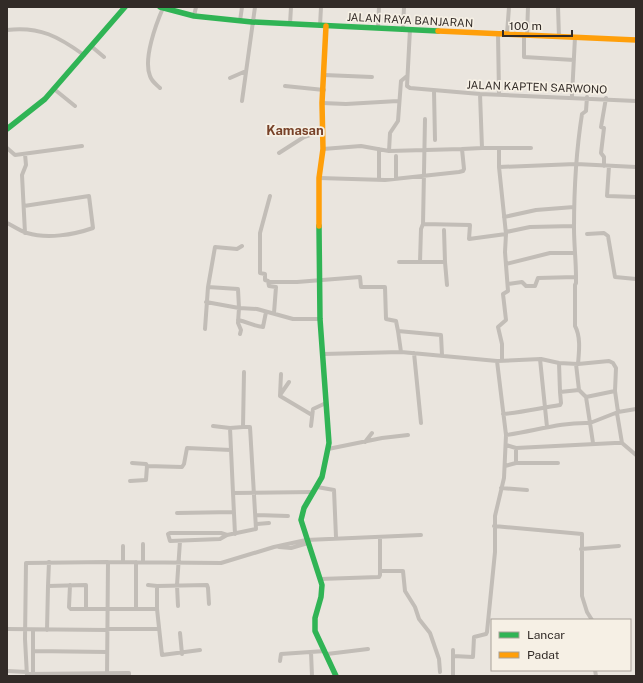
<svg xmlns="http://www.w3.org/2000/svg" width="643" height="683" viewBox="0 0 643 683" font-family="'Public Sans',sans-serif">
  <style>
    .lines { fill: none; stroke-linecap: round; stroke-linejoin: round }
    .street { stroke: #c2bdb7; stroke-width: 4 }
    .fast { stroke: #30b455; stroke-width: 5.5 }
    .slow { stroke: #ff9f0a; stroke-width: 5.5 }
    .labels { text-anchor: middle; stroke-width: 3.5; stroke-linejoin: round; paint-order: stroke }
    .street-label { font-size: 11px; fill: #322b27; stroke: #f6f0e5 }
    .quarter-label { font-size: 13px; font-weight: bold; fill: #784229; stroke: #f6f0e5 }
  </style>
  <rect width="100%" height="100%" fill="#eae5de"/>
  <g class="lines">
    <path class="street" d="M558 7 559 37
      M194 16 196 7
      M240 21 242 7
      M290 24 291 7
      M320 26 321 7
      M378 28 379 7
      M403 29 404 7
      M410 29 407 86 410 88 480 94 636 101
      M7 30C40 26 59 37 84 55
      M498 34 499 94
      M507 34 509 7
      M524 35V57L574 60
      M527 35 528 7
      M91 46 104 57
      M324 75 372 77
      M230 78 246 71
      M285 86 324 90
      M160 88C156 84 152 82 150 76 143 59 156 24 163 8
      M54 89 75 106
      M434 91 435 140
      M480 94 482 148H531
      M572 96 575 37
      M242 101 255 7
      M322 103 346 104 398 101
      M425 119 423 224 470 225 469 239 506 234 499 167
      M7 148 15 155 82 146
      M499 148V167L576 164 636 167
      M323 149 361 146 389 151 462 149
      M379 149V179
      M389 151 390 133 398 121 401 81 407 76
      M279 153 304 137 323 131
      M25 154 26 165 22 175 25 233
      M396 156V179
      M604 166V157L601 153 604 128 601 127 606 98
      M609 166 607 196 636 197
      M319 178 385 180 459 172 463 171 464 169 462 149 482 148
      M270 196 260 233V273L265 274V280L268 281 269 286 276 287 274 313
      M504 217 536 210 574 207
      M7 223C13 226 20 231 27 233 47 239 73 235 93 228L89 196 24 206
      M444 230 445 262
      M506 232 530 227 574 226
      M587 234 604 233 608 236 615 277 636 279
      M399 262H420L421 229 423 224
      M420 262H445L447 285
      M506 264 550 253H574
      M576 277C576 261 574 244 574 228 574 190 576 152 582 114L586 111 587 97
      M268 282H297L360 277 361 287H385L386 319 396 321 398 331 441 335 442 355
      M508 284 522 282 526 286H535L538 278 576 277V283L575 285V326C581 337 579 352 578 364
      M208 287 238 289 239 308 257 309 293 319H320
      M206 302 239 308 238 323 241 330 240 334
      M238 320C248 322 253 326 263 327L266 312
      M205 329 208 287 215 247 237 249 242 246
      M398 331 401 352
      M414 353 421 423
      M323 354 401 352 497 361 506 435C535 431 560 422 590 423L586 397 579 390 560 392 561 403 560 405C540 408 523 412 503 414
      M540 359 547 427
      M497 361 541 359 559 363 578 364 609 361 613 363 616 368 615 391 618 412 590 423 593 443
      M502 361V344L498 327 506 320 503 294 508 291 505 252 506 234
      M559 363 560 392
      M576 364 579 390
      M281 374 280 396 312 415
      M280 395 289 382
      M586 397 615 391
      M618 412 636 409
      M617 413 622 443
      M213 426 230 428 233 493 314 492
      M311 426 313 409 326 403
      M230 428 243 427 244 372
      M365 442 372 433
      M506 445 516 448V463
      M516 448 615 443H622L636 455
      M328 449 382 438 408 435
      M132 463 146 464 147 466 182 467 184 464 187 448 231 450
      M505 466 516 463H558
      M130 481 146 480 147 466
      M317 487 334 490 336 537
      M501 488 527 490
      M233 493 235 534
      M177 513 234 512
      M256 515 288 516
      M257 524 269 523
      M494 526 582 534V596L587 612 592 620
      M227 535 220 539 170 541 168 534 170 533H221L227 535 256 529 250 427H243
      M143 544V562
      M279 547 291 548 308 543
      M581 549 619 546
      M49 562 48 586 86 585V609
      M123 562V546
      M380 571H403L405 591 415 607 419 619 430 633 439 659 440 672
      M320 579 379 577 380 575V537
      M70 585 69 607 71 609H157L162 655 200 650
      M148 585 157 586
      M178 606 177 585 180 541
      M136 608V562
      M157 609V586L207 585 208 588 209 604
      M7 629 108 630
      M108 629H159
      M33 630V673
      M47 630 48 586
      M180 633 182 654
      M453 650V676
      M33 651 107 652
      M311 652 312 676
      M327 654 368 649
      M453 656 473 657 474 637 486 634 487 632 495 552V516L504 478 506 435
      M280 661 281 654 325 651
      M595 670 596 676
      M7 671 27 672
      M27 674 129 673V676
      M27 676 25 639 26 563 108 562
      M107 676 108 562 221 563 274 547 306 540 421 535"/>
    <path class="fast" d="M160 7 194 16 252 22 438 31
      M7 129 45 99 125 7
      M319 226 320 319 329 443 322 477 304 508 301 520 322 585 321 597 315 618V631L336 676"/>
    <path class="slow" d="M438 31 636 40
      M319 226V178L323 149 322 103 326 26"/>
  </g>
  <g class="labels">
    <g class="street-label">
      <text transform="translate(410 20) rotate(3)" y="4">JALAN RAYA BANJARAN</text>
      <text transform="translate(537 87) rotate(2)" y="4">JALAN KAPTEN SARWONO</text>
    </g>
    <g class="quarter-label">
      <text x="295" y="135">Kamasan</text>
    </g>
  </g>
  <rect width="643" height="683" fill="none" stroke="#322b27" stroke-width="16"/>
  <rect x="491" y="619" width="140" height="52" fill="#f6f0e5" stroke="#a8a199"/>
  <rect x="499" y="632" width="20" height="6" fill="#30b455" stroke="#a8a199"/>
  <text x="527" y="639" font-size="12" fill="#322b27">Lancar</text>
  <rect x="499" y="652" width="20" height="6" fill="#ff9f0a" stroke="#a8a199"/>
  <text x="527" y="659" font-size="12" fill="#322b27">Padat</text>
  <path d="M503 30v6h69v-6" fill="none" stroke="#322b27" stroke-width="2"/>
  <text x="509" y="30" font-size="12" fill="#322b27" stroke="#f6f0e5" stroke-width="3" paint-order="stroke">100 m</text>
</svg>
